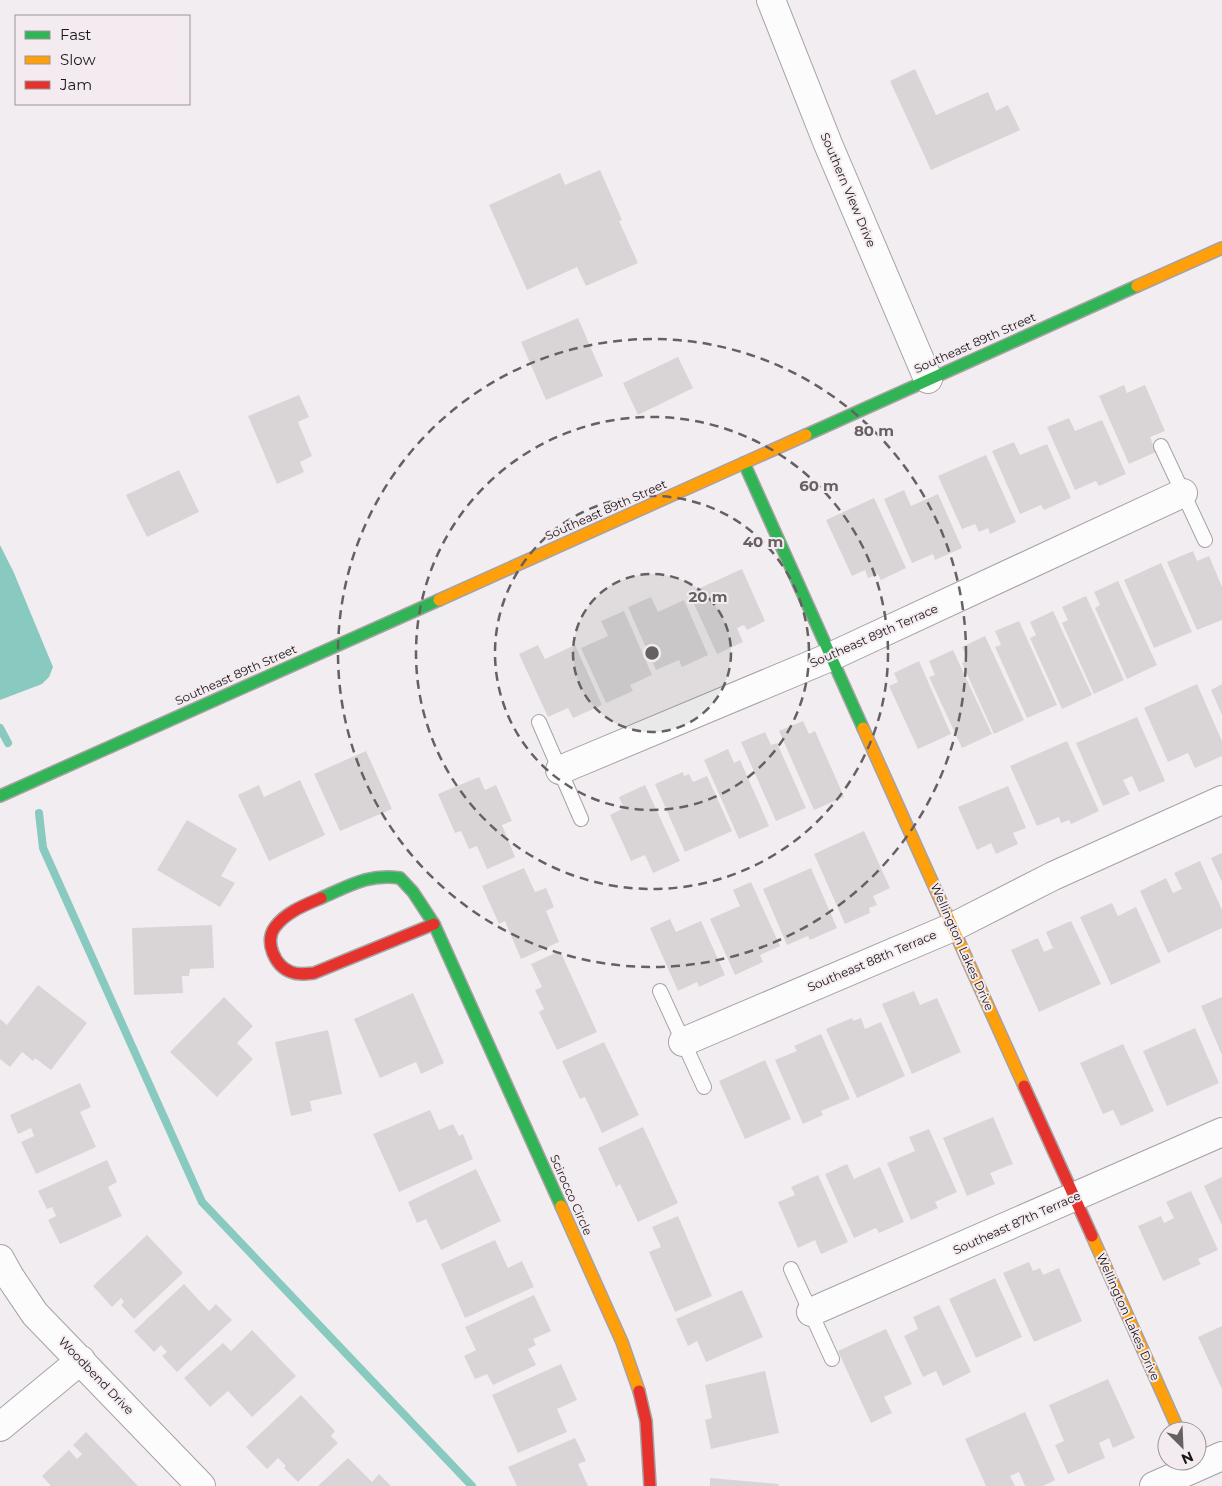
<svg xmlns="http://www.w3.org/2000/svg" width="1222" height="1486" viewBox="0 0 1222 1486" font-family="Montserrat,sans-serif">
  <style>
    .water { fill: #88c9c0 }
    .lines { fill: none; stroke-linecap: round; stroke-linejoin: round }
    .stream { stroke: #88c9c0; stroke-width: 8 }
    .building { fill: #d9d5d7 }
    .lane-casing { stroke: #a6a2a4; stroke-width: 16 }
    .street-casing { stroke: #a6a2a4; stroke-width: 30 }
    .fast-casing { stroke: #a6a2a4; stroke-width: 14 }
    .slow-casing { stroke: #a6a2a4; stroke-width: 14 }
    .jam-casing { stroke: #a6a2a4; stroke-width: 14 }
    .lane { stroke: #fdfcfd; stroke-width: 14 }
    .street { stroke: #fdfcfd; stroke-width: 28 }
    .fast { stroke: #30b455; stroke-width: 11 }
    .slow { stroke: #ff9f0a; stroke-width: 11 }
    .jam { stroke: #e5322d; stroke-width: 11 }
    .ring { fill: none; stroke: #656163; stroke-width: 2.5; stroke-dasharray: 9 6 }
    .labels { text-anchor: middle; stroke-width: 4; stroke-linejoin: round; paint-order: stroke }
    .street-label { font-size: 12px; fill: #191617; stroke: #f4ebf0 }
    .centre { fill: #656163; stroke: #f4ebf0; stroke-width: 2.5 }
    .ring-label { font-size: 15px; text-anchor: middle; font-weight: bold; fill: #656163; stroke: #f4ebf0; stroke-width: 4; stroke-linejoin: round; paint-order: stroke }
  </style>
  <rect width="100%" height="100%" fill="#f2edf0"/>
  <path class="water" d="M0 545 14 573 53 667 49 677 42 684 0 700Z"/>
  <g class="lines">
    <path class="stream" d="M0 728 8 743
      M39 813 43 848 202 1202 472 1486"/>
  </g>
  <path class="building" d="M915 69 936 115 988 92 996 111 1008 105 1020 130 931 170 890 81Z
    M600 170 622 220 619 221 638 263 586 286 577 267 527 290 489 205 560 173 565 185Z
    M578 318 603 376 546 400 521 342Z
    M678 357 693 388 638 415 623 383Z
    M1124 385 1127 393 1145 385 1165 431 1150 437 1156 452 1129 464 1099 396Z
    M299 395 309 417 298 422 312 456 300 462 304 472 277 484 248 416Z
    M1069 418 1075 431 1102 420 1126 474 1099 486 1096 481 1075 490 1047 427Z
    M1014 442 1020 455 1047 444 1071 498 1044 510 1041 505 1020 514 992 451Z
    M986 455 1016 522 990 534 988 528 979 532 975 524 962 529 938 476Z
    M179 470 199 512 147 537 126 495Z
    M904 490 911 506 938 494 962 548 935 560 933 554 912 563 884 499Z
    M874 498 906 568 881 580 878 574 868 578 865 570 852 576 826 520Z
    M1193 551 1197 561 1209 556 1222 587V620L1197 630 1167 562Z
    M1161 563 1192 632 1154 648 1124 580Z
    M742 569 765 621 747 630 744 625 737 628 743 642 717 654 689 593Z
    M1118 581 1157 665 1127 679 1095 608 1100 605 1094 592Z
    M1086 596 1124 680 1094 694 1062 623 1068 620 1062 607Z
    M651 597 658 612 684 600 708 655 682 667 679 660 656 670 628 607Z
    M624 611 652 675 630 685 633 691 606 703 581 648 608 636 601 621Z
    M1053 611 1092 695 1062 709 1030 638 1036 635 1030 622Z
    M1019 621 1057 705 1027 718 995 647 1001 645 995 631Z
    M985 636 1024 720 994 734 962 663 968 660 962 647Z
    M538 645 545 659 575 645 602 705 573 718 568 708 548 717 519 654Z
    M953 650 992 734 962 748 929 677 935 675 929 661Z
    M919 661 951 734 918 749 889 686 898 682 894 673Z
    M1197 684 1222 741V756L1195 768 1188 753 1168 762 1144 708Z
    M1222 684V715L1211 690Z
    M1137 717 1165 781 1139 792 1132 776 1123 780 1130 794 1103 806 1076 743Z
    M803 721 809 734 815 731 844 797 814 810 779 731Z
    M765 732 771 745 777 743 806 808 776 821 741 742Z
    M1067 741 1099 811 1071 824 1069 820 1061 823 1059 817 1037 826 1010 766Z
    M728 749 734 763 740 760 769 826 739 839 704 760Z
    M366 751 392 809 340 831 314 774Z
    M683 772 684 776 689 774 693 782 707 776 732 831 685 852 655 784Z
    M479 777 485 790 496 785 512 821 502 825 515 857 487 869 477 846 469 849 461 831 455 833 438 794Z
    M300 780 325 835 269 861 238 795 259 785 264 797Z
    M645 785 680 861 653 873 645 855 631 861 610 815 624 808 619 797Z
    M1008 786 1026 828 1013 833 1018 844 996 854 991 843 977 850 958 807Z
    M187 820 237 849 221 876 235 883 220 907 157 870Z
    M864 831 890 888 873 896 877 905 869 908 870 913 845 924 814 854Z
    M1222 853V882L1211 858Z
    M1200 861 1222 910V928L1168 953 1140 891 1166 878 1173 893 1182 889 1174 873Z
    M524 868 535 892 546 888 554 907 546 911 559 942 521 959 505 921 499 924 482 886Z
    M811 868 837 928 810 940 808 936 787 945 763 889Z
    M751 882 780 946 760 955 763 962 735 975 710 919 740 906 733 890Z
    M1112 903 1118 916 1136 907 1161 962 1111 985 1080 917Z
    M670 919 676 932 701 921 725 975 699 987 697 982 678 991 650 928Z
    M1071 921 1101 984 1039 1012 1011 950 1038 938 1044 952 1053 948 1046 932Z
    M212 925 214 968 190 969 189 976H182L183 993 134 995 132 928Z
    M560 951 597 1032 557 1050 539 1012 544 1009 535 990 542 987 531 964Z
    M38 985 87 1023 51 1070 35 1058 33 1061 22 1052 10 1067 0 1059V1019L7 1025Z
    M914 991 920 1005 937 998 961 1052 912 1074 882 1004Z
    M413 993 444 1063 421 1074 416 1062 380 1078 354 1019Z
    M224 997 253 1026 237 1043 253 1059 217 1097 170 1052Z
    M1222 997V1055L1201 1006Z
    M852 1018 853 1021 861 1018 865 1029 881 1022 905 1076 857 1098 826 1029Z
    M1195 1028 1219 1083 1167 1106 1143 1051Z
    M328 1030 342 1094 310 1101 312 1111 291 1116 275 1042Z
    M821 1034 850 1099 821 1111 823 1115 803 1124 775 1060 797 1051 794 1046Z
    M604 1042 639 1115 602 1133 585 1097 580 1099 562 1061Z
    M1123 1044 1154 1111 1121 1126 1113 1110 1103 1114 1080 1063Z
    M765 1060 791 1119 745 1139 719 1081Z
    M80 1083 91 1107 80 1112 96 1147 36 1174 21 1142 34 1136 31 1128 18 1134 10 1115Z
    M430 1110 439 1130 453 1124 459 1136 463 1134 473 1159 399 1192 373 1134Z
    M993 1117 1013 1164 990 1173 995 1184 967 1196 943 1138Z
    M643 1127 678 1203 638 1222 620 1184 616 1187 598 1148Z
    M929 1129 957 1192 935 1202 938 1208 911 1220 887 1163 915 1151 909 1137Z
    M107 1160 117 1182 108 1187 122 1216 60 1244 48 1220 56 1216 52 1207 47 1209 38 1191Z
    M847 1164 854 1179 880 1167 904 1222 879 1233 876 1228 854 1238 825 1174Z
    M476 1169 501 1221 441 1250 426 1219 417 1223 408 1202Z
    M818 1175 848 1242 821 1254 815 1240 798 1248 778 1202 795 1195 791 1187Z
    M1222 1177V1225L1204 1186Z
    M1191 1191 1218 1250 1198 1259 1201 1264 1163 1281 1138 1226 1161 1216 1164 1223 1174 1218 1166 1202Z
    M678 1216 712 1296 675 1312 649 1252 661 1247 652 1227Z
    M147 1235 183 1273 134 1319 121 1305 124 1302 121 1298 112 1307 93 1286Z
    M495 1240 508 1268 522 1261 534 1287 465 1318 441 1264Z
    M1029 1262 1033 1271 1040 1268 1043 1275 1059 1268 1082 1321 1034 1342 1003 1273Z
    M995 1278 1022 1337 976 1358 949 1299Z
    M184 1284 209 1311 216 1304 232 1320 177 1372 162 1356 167 1352 161 1345 154 1352 134 1331Z
    M742 1290 763 1337 706 1362 697 1341 688 1346 676 1319Z
    M534 1295 551 1331 533 1339 536 1345 528 1349 536 1365 493 1385 487 1374 475 1379 464 1356 476 1350 465 1327Z
    M939 1305 971 1372 943 1386 936 1371 923 1377 904 1336 918 1329 913 1317Z
    M1222 1326V1389L1198 1337Z
    M886 1329 912 1384 884 1397 892 1413 871 1423 838 1351Z
    M252 1330 296 1376 252 1417 228 1391 210 1407 184 1378 223 1343 231 1351Z
    M561 1364 577 1400 557 1409 567 1432 518 1453 492 1395Z
    M765 1371 779 1433 711 1449 705 1420 712 1418 705 1385Z
    M1108 1379 1135 1438 1113 1448 1109 1438 1099 1443 1105 1458 1068 1474 1055 1445 1064 1441 1049 1405Z
    M301 1395 335 1431 331 1436 338 1443 298 1482 284 1468 286 1466 278 1458 267 1469 246 1447Z
    M1025 1412 1055 1480 1043 1486H1025L1019 1472 1010 1476 1015 1486H986L965 1439Z
    M86 1432 138 1486H51L42 1476 69 1450 77 1459 82 1454 73 1445Z
    M575 1438 586 1461 578 1464 588 1486H517L508 1467Z
    M348 1458 372 1482 379 1474 391 1486H318Z
    M710 1478 779 1484 778 1486H710Z"/>
  <g class="lines">
    <defs>
      <path id="lane" d="M1161 446 1205 540
        M539 722 581 819
        M660 991 704 1087
        M791 1269 832 1359"/>
      <path id="street" d="M771 0 828 144 928 379
        M560 770 830 657 1183 493
        M683 1042 953 927 1053 876 1222 800
        M0 1259 10 1277 35 1314 201 1486
        M811 1312 1222 1132
        M0 1427 81 1360
        M1154 1486 1222 1456"/>
      <path id="fast" d="M806 435 1137 286
        M744 463 863 728
        M0 796 439 600
        M321 898C349 886 369 873 400 878L413 892 434 924 561 1206"/>
      <path id="slow" d="M1137 286 1222 248
        M439 600 806 435
        M863 728 1024 1086
        M561 1206 622 1342 639 1391
        M1092 1236 1179 1431"/>
      <path id="jam" d="M321 898C305 905 286 912 275 927 264 942 275 966 291 972 298 975 306 974 314 973L434 924
        M1024 1086 1092 1236
        M639 1391 646 1421 650 1486"/>
    </defs>
    <use href="#lane" class="lane-casing"/>
    <use href="#street" class="street-casing"/>
    <use href="#fast" class="fast-casing"/>
    <use href="#slow" class="slow-casing"/>
    <use href="#jam" class="jam-casing"/>
    <use href="#lane" class="lane"/>
    <use href="#street" class="street"/>
    <use href="#fast" class="fast"/>
    <use href="#slow" class="slow"/>
    <use href="#jam" class="jam"/>
  </g>
  <circle cx="652" cy="653" r="79" fill="#656163" fill-opacity=".12"/>
  <g class="ring">
    <circle cx="652" cy="653" r="79"/>
    <circle cx="652" cy="653" r="157"/>
    <circle cx="652" cy="653" r="236"/>
    <circle cx="652" cy="653" r="314"/>
  </g>
  <g class="labels">
    <g class="street-label">
      <text transform="translate(848 190) rotate(67)" y="4">Southern View Drive</text>
      <text transform="translate(975 343) rotate(-24)" y="4">Southeast 89th Street</text>
      <text transform="translate(606 510) rotate(-24)" y="4">Southeast 89th Street</text>
      <text transform="translate(874 636) rotate(-24)" y="4">Southeast 89th Terrace</text>
      <text transform="translate(236 675) rotate(-24)" y="4">Southeast 89th Street</text>
      <text transform="translate(962 947) rotate(66)" y="4">Wellington Lakes Drive</text>
      <text transform="translate(872 961) rotate(-23)" y="4">Southeast 88th Terrace</text>
      <text transform="translate(571 1195) rotate(66)" y="4">Scirocco Circle</text>
      <text transform="translate(1017 1223) rotate(-24)" y="4">Southeast 87th Terrace</text>
      <text transform="translate(1128 1317) rotate(66)" y="4">Wellington Lakes Drive</text>
      <text transform="translate(96 1376) rotate(46)" y="4">Woodbend Drive</text>
    </g>
  </g>
  <circle cx="652" cy="653" r="8" class="centre"/>
  <g class="ring-label">
    <text x="874" y="436">80 m</text>
    <text x="819" y="491">60 m</text>
    <text x="763" y="547">40 m</text>
    <text x="708" y="602">20 m</text>
  </g>
  <rect x="15" y="15" width="175" height="90" fill="#f4ebf0" stroke="#9c9699"/>
  <rect x="25" y="31" width="25" height="8" fill="#30b455" stroke="#9c9699"/>
  <text x="60" y="40" font-size="15" fill="#191617">Fast</text>
  <rect x="25" y="56" width="25" height="8" fill="#ff9f0a" stroke="#9c9699"/>
  <text x="60" y="65" font-size="15" fill="#191617">Slow</text>
  <rect x="25" y="81" width="25" height="8" fill="#e5322d" stroke="#9c9699"/>
  <text x="60" y="90" font-size="15" fill="#191617">Jam</text>
  <g transform="translate(1182 1446) rotate(156)"><circle r="24" fill="#f4ebf0" stroke="#9c9699"/>
  <path d="M0-4L9 19L0 12L-9 19Z" fill="#656163"/>
  <text y="-8" font-size="14" font-weight="bold" text-anchor="middle" fill="#191617">N</text>
  </g>
</svg>
